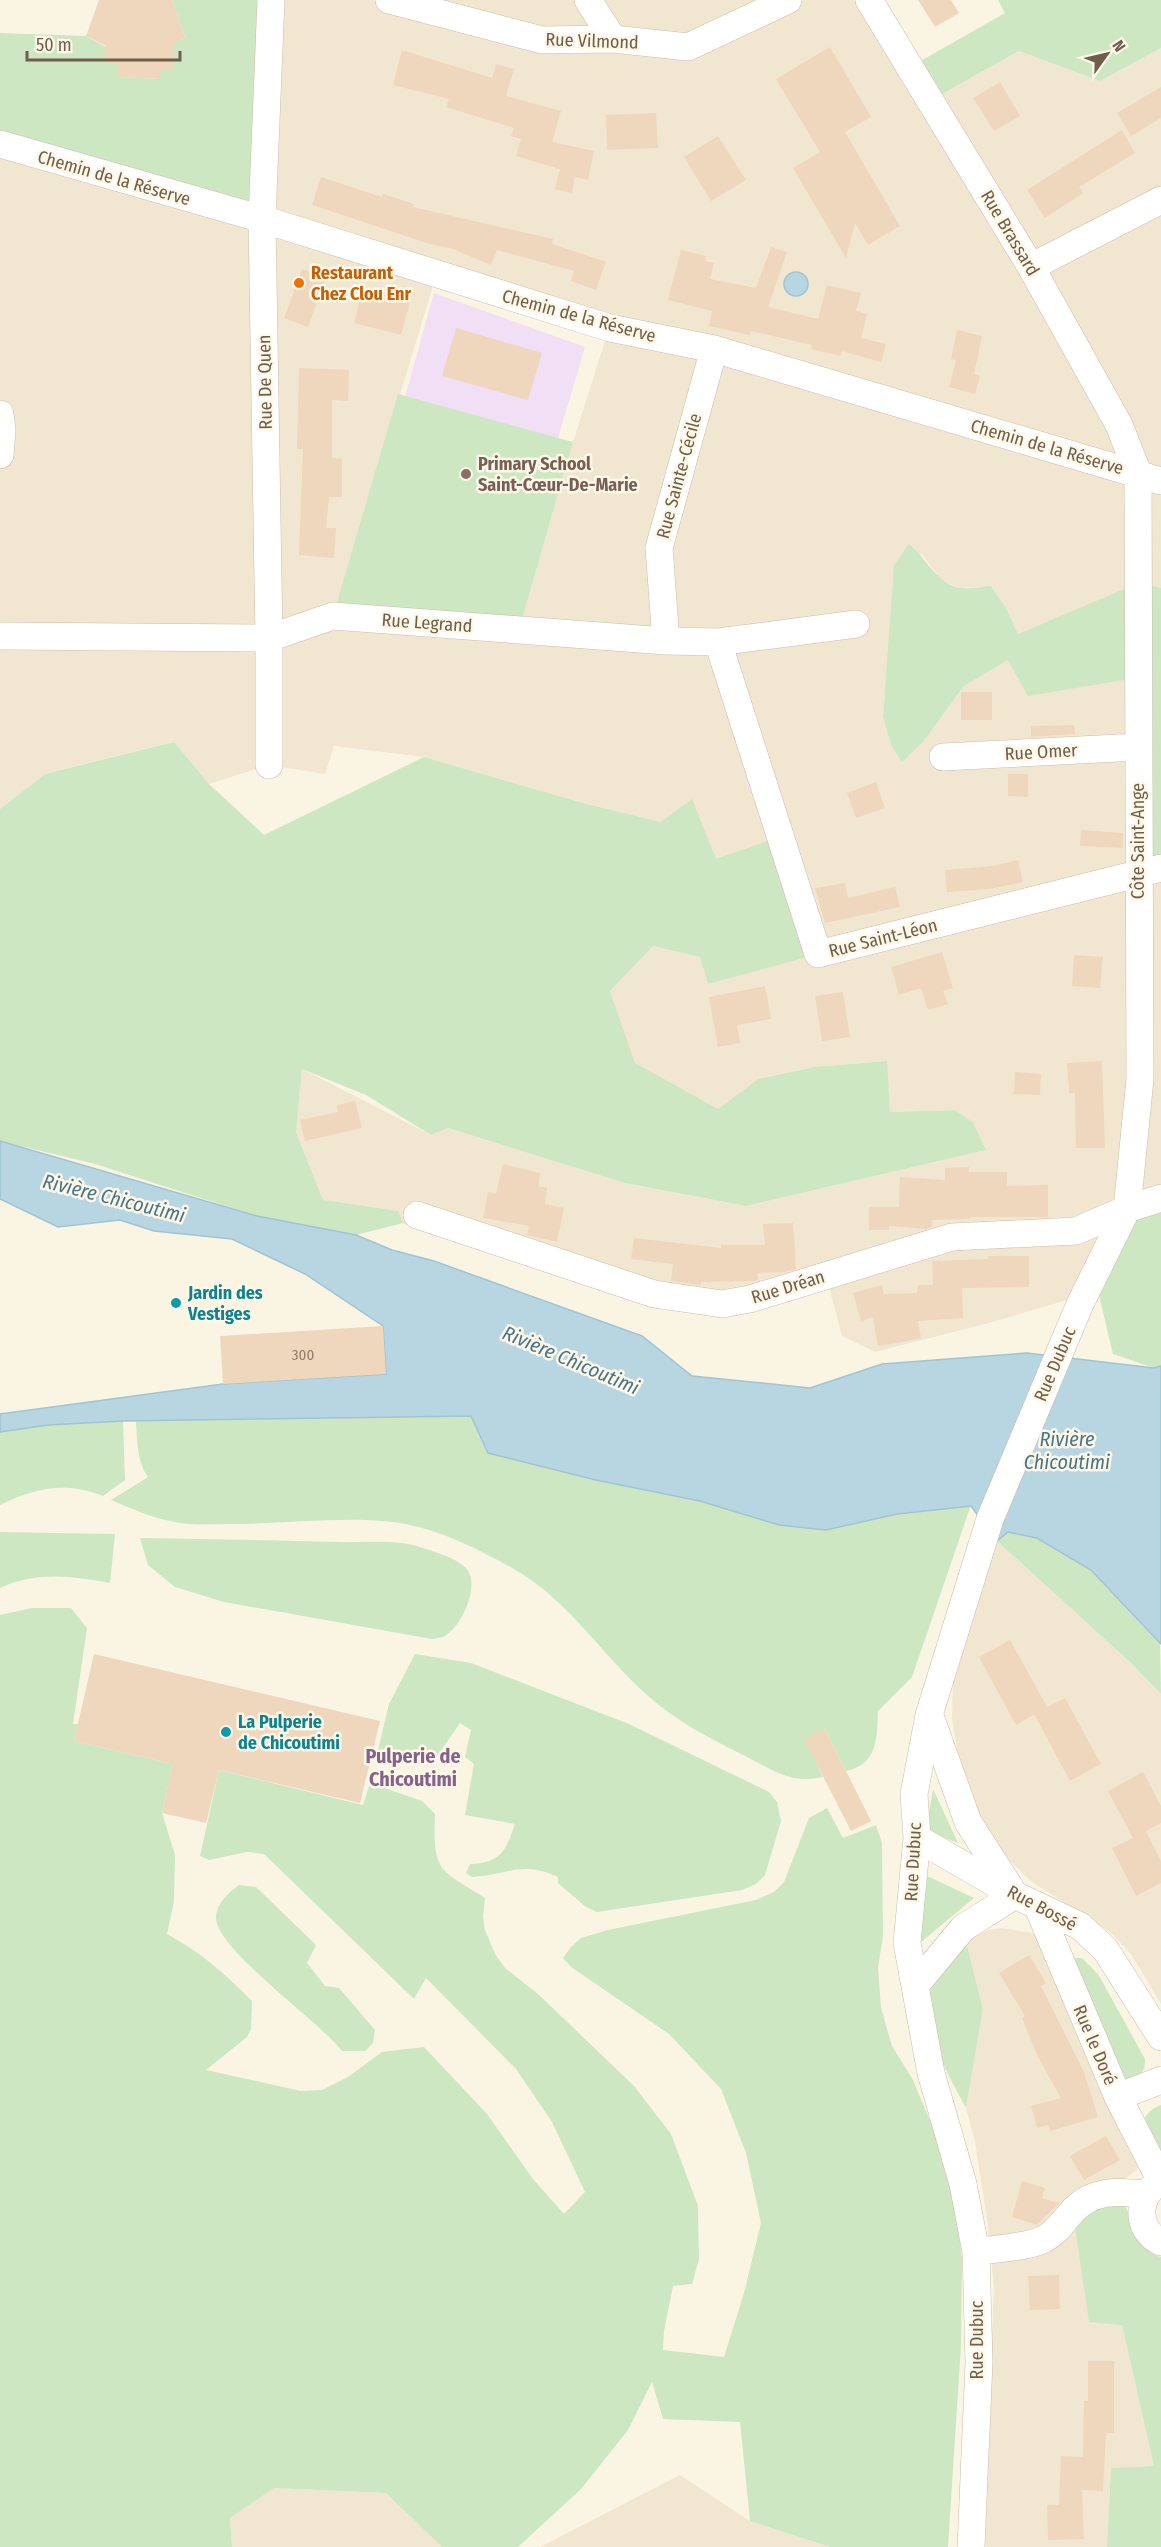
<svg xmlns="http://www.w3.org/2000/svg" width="1161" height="2547" viewBox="0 0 1161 2547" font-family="'Fira Sans Condensed',sans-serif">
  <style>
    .residential { fill: #f1e7d1; fill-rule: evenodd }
    .education { fill: #f1dff6 }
    .green { fill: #cce7c2 }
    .water { fill: #b8d6e2; stroke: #9fc4d3; stroke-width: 1.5 }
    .building { fill: #eed7bc }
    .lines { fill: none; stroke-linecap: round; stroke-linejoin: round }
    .minor-casing { stroke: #cabdaa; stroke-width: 28 }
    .minor { stroke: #fff; stroke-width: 27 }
    .food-dot { fill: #e8710a; stroke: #fef8e8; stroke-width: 2 }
    .education-dot { fill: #8d6e63; stroke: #fef8e8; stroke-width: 2 }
    .culture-dot { fill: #0f9aa8; stroke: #fef8e8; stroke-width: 2 }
    .labels { text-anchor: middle; stroke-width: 5; stroke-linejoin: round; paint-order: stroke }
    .number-label { font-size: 15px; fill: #907c66 }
    .street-label { font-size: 18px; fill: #705d4a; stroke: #fef8e8 }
    .food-label { font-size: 18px; font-weight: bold; fill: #c56008; stroke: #fef8e8; text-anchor: start }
    .education-label { font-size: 18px; font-weight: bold; fill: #785e54; stroke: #fef8e8; text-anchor: start }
    .culture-label { font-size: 18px; font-weight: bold; fill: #0d838f; stroke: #fef8e8; text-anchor: start }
    .water-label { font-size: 20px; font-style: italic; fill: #497589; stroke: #fef8e8 }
    .neighbourhood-label { font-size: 20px; font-weight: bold; fill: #85628c; stroke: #fef8e8 }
  </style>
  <rect width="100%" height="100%" fill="#faf5e2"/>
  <path class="residential" d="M271 0H869L931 101 1019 51 1100 81 1161 48V588L1140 582 1018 634 1006 608 992 587 960 588 942 581 921 553 886 675 883 717 891 745 923 742 964 686 1008 660 1142 677 1161 879V1211L1098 1291 989 1323 875 1352 842 1336 828 1284 672 1303 323 1200 296 1132 302 1069 431 1135 448 1128 625 1183 746 1206 986 1150 973 1122 955 1110 890 1112 886 1061 814 1067 758 1079 718 1109 635 1064 610 991 653 946 700 957 708 983 715 859 661 822 583 803 424 757 334 746 325 774 269 765 209 784 173 742 45 774 0 809V141L261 219ZM436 276 609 328 573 442 519 630 333 616Z
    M997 1541 1131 1663 1161 1694V2004L1131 1954 1110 1932 1032 1882 1009 1860 982 1822 959 1761 952 1719 953 1679Z
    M1002 1928 1039 1934 1156 2154 1104 2196 1122 2325 1154 2466 1111 2468 1107 2547H983L994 2288 987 2219 975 2142 966 2108 983 2009 966 1941 988 1930Z
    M680 2475 750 2521 830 2547H540Z
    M274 2488 386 2493 442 2547H232L230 2518Z"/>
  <path class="education" d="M434 293 585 347 509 604 348 601Z"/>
  <path class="green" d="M172 0H271L262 219 0 141V33L86 36 106 47V63H118L119 77 159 79 160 70H173V52H164V49L185 37Z
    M998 0H1161V48L1100 81 1019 51 930 101 910 67 1005 13Z
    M398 394 573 442 519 630 333 616Z
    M909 544C927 558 938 587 963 588 972 589 982 587 991 586L1006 608 1018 634 1140 582 1161 588V879L1145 882 1142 677 1028 696 1008 660 964 686 923 742 902 762 891 745 883 717 894 565Z
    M174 742 209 784 264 835 424 757 583 803 661 822 692 799 716 859 779 837 818 954 708 984 700 957 653 946 610 991 635 1063 718 1109 758 1079 814 1067 887 1061 890 1112 955 1110 973 1122 986 1150 746 1206 625 1183 448 1128 431 1135 366 1095 302 1069 296 1132 323 1200 398 1211 403 1223 356 1235 257 1216 95 1164 0 1141V809L45 774Z
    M1143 1211H1161V1366L1154 1368 1113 1354 1098 1291 1122 1236Z
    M471 1416 488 1453 596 1480 700 1501 779 1525 826 1530 897 1514 971 1505 912 1677 878 1711C877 1738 878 1764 846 1771L825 1729 805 1739 823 1777C792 1784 774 1771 747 1757 711 1739 677 1722 647 1695 601 1654 567 1598 512 1568 476 1548 435 1527 393 1522 340 1516 284 1524 230 1524 212 1524 193 1526 175 1522 153 1518 132 1509 111 1500L148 1477C137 1462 137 1440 136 1421Z
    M123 1421 125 1480 103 1496C65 1481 35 1488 0 1505V1432L48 1425Z
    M0 1532 115 1534 110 1583C73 1576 36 1571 0 1588Z
    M1008 1532 1037 1538 1091 1570 1160 1642 1161 1694 1131 1663 997 1541Z
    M140 1538C206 1539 272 1540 338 1542 363 1543 395 1539 420 1547 434 1552 455 1557 466 1568 481 1584 462 1626 445 1636 441 1638 436 1638 432 1639L224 1602 175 1587 148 1565Z
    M32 1608H71L87 1628 73 1724H78L74 1741 173 1764 162 1813 175 1855 174 1901 167 1934C203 1954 223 1972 252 2001L251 2029 247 2037 206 2070 301 2091 322 2090 348 2077 382 2052 424 2047 487 2114 533 2179 564 2214 585 2192 552 2122 516 2069 426 1978 414 1999 264 1854 247 1852 209 1860 200 1856 219 1770 363 1805 370 1783 422 1801 435 1814C433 1873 438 1868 485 1898L483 1917 485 1930 495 1954 505 1968 538 1994 634 2086 671 2134 698 2206 699 2259 692 2284 673 2286 664 2331 663 2350 724 2357 744 2293 761 2223 746 2153 721 2089 669 2034 571 1967 563 1958 571 1947 581 1938 608 1930 756 1900 774 1892 784 1882 809 1818 827 1808 843 1838 876 1825 882 1843 883 1935 878 1968 881 2008 892 2046 913 2080 933 2128 954 2200 962 2258 961 2345 948 2547H830L750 2521 740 2422 663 2419 652 2382 628 2430 581 2489 518 2547H442L386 2493 274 2488 230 2518 232 2547H0V1615Z
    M415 1654 471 1663 629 1724 769 1792 777 1802 781 1821 765 1875 756 1884 742 1890 597 1912 586 1907 558 1883V1877C521 1860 509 1875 472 1877L466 1873 470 1864C501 1863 506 1850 515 1824L465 1815 474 1764 465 1757 471 1730 460 1723 431 1765 378 1750 389 1704Z
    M933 1789 958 1843 926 1830Z
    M923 1874 974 1898 921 1942Z
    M239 1885 256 1887 316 1945 307 1963 325 1986 339 1988 375 2030 373 2043 365 2051H342C320 2022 217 1950 216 1918 216 1904 228 1893 239 1885Z
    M966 1941 983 2009 966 2108C947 2072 913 2018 936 1977 944 1965 956 1953 966 1941Z
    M1071 1958H1082L1098 1974 1145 2059C1146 2074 1137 2077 1125 2083Z
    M1161 2105V2158L1143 2123C1145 2114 1152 2108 1161 2105Z
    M1104 2196 1123 2202C1135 2222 1135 2250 1161 2257V2547H1107L1111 2468 1154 2466 1122 2325 1089 2322 1074 2220Z"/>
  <path class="water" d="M784 284a12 12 0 1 1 24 0a12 12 0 1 1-24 0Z
    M0 1141 257 1216 356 1235 392 1250 434 1261 642 1336 692 1376 810 1388 882 1364 1027 1353 1154 1368 1161 1366V1644L1091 1570 1037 1538 1008 1532 997 1541 971 1506 897 1514 826 1530 779 1525 700 1501 596 1480 488 1453 471 1416 123 1421 48 1425 0 1432V1414L223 1384 386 1374 383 1326 305 1274 232 1239 154 1231 120 1220 58 1227 0 1199Z"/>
  <path class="building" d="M99 0H172L185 37 173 44V70H160V79L118 77V63H106V46L86 36Z
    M918 0H951L959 13 935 27Z
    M830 47 871 117 845 132 900 226 868 245 855 223 846 258 793 168 820 152 776 79Z
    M402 50 492 78 496 64 514 69 506 96 561 111 552 142 594 151 588 180 575 177 572 193 555 189 560 169 516 156 521 139 511 136 514 128 446 107 449 99 393 85Z
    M1000 82 1020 116 994 131 973 98Z
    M1161 87V118L1131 136 1117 113Z
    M656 113 658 148 607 150 606 115Z
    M1122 130 1135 153 1079 187 1083 193 1045 218 1027 190Z
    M718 136 746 180 711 201 684 157Z
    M321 177 382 197 383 194 414 204 413 207 553 239 552 244 606 262 596 290 571 281 574 271 497 250 491 265 453 249 426 243 312 205Z
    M771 247 787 252 768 307 818 319 827 285 861 293 856 311 867 314 861 338 886 344 881 362 842 351 841 356 811 349 812 345 751 331 750 335 709 326 712 311 668 300 681 250 706 256 705 261 714 263 710 279 756 288Z
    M302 269 326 278 308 327 284 318Z
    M363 287 411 299 401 335 354 323Z
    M456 328 542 353 528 400 442 376Z
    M957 330 982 336 974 374 980 376 975 394 949 387 956 360 951 359Z
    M299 368 349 370 348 401 332 400V458L342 459V497H329L326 528H336L334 558 299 555 303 449H297Z
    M961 692H992V720H961Z
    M1074 725 1075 734 1031 737V726Z
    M1008 774H1028V797L1008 796Z
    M876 782 885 808 856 818 847 793Z
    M1081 830 1123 833V848L1080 846Z
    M1018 860 1023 882 990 889 947 892 945 870 993 866Z
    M845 883 848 898 895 887 900 907 825 923 815 888Z
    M942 952 953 988 943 991 948 1004 928 1010 921 988 899 995 891 967Z
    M1074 955 1103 957 1100 988 1072 986Z
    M765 986 771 1019 737 1025 740 1043 718 1047 709 997Z
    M843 992 850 1037 822 1041 815 996Z
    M1102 1061 1105 1148H1076L1075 1093H1069L1067 1063Z
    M1015 1072 1041 1074 1040 1095 1014 1094Z
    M355 1101 362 1128 305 1141 300 1120 338 1112 337 1105Z
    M503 1164 540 1173 539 1186 547 1188 545 1204 564 1208 557 1242 527 1235 529 1226 483 1218 488 1192 496 1194Z
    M969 1167V1172H1007V1186L1048 1185V1217H970V1219L932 1220V1227L926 1229 889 1226V1230H869V1207H899L900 1177 945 1180V1168Z
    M793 1223 796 1269 784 1272 758 1273V1280L754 1281 701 1282V1285L671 1281 673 1264 631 1259 634 1238 721 1248V1245H765L763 1224Z
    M988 1256H1029V1287L962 1288 963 1318 918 1321 921 1338 903 1342 878 1346 873 1317 861 1321 853 1293 882 1285 884 1294 917 1293 918 1285H933L932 1261 988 1259Z
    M383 1326 386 1374 223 1384 220 1336Z
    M1010 1640 1047 1707 1016 1725 979 1657Z
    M94 1654 380 1721 360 1803 219 1770 206 1823 162 1813 173 1764 74 1741Z
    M1065 1698 1101 1764 1070 1781 1034 1714Z
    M825 1729 871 1821 851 1831 804 1739Z
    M1143 1772 1161 1806V1823L1146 1831 1161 1861V1883L1136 1896 1112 1848 1133 1838 1108 1791Z
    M1029 1955 1046 1983 1041 1986 1084 2072 1098 2117 1050 2131 1048 2125 1037 2128 1031 2106 1061 2098 1038 2057 1022 2018 1025 2016 999 1973Z
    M1106 2136 1120 2160 1084 2180 1070 2156Z
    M1022 2181 1045 2188 1042 2198 1059 2203 1037 2225 1012 2217Z
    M1059 2275 1060 2309 1030 2310 1028 2276Z
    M1088 2361H1114V2433H1106L1103 2491 1082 2490 1084 2539 1048 2540 1047 2505H1059L1061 2456 1083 2457 1084 2401H1088Z"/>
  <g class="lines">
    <defs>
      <path id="minor" d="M389 0 542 40 613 39 688 47 788 0
        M588 0 613 39
        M869 0 1031 267 1119 425 1138 473 1140 1079 1127 1209 1080 1304 990 1519 929 1715 914 1794 917 1838 907 1943 931 2073 963 2184 976 2252 979 2362 971 2547
        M0 144 262 219 610 328 714 349 1161 481
        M1031 267 1161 200
        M0 414 2 430 0 455
        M0 636 269 638 333 616 666 641 718 642 856 624
        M666 641 659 548 714 349
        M718 642 818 954 1161 868
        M943 757 1138 747
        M269 765V638L262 219 271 0
        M417 1215 654 1294 722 1304 750 1299 952 1237 1076 1231 1127 1209 1161 1198
        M930 1716 968 1822 1011 1889
        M917 1838 1015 1895 1080 1926 1105 1949 1161 2037
        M1037 1905 1118 2097 1161 2181
        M915 1986 963 1928 1015 1895
        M1118 2097 1161 2080
        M1158 2183C1137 2197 1135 2230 1161 2242
        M976 2252C995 2248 1027 2248 1044 2239 1056 2233 1061 2224 1070 2214 1091 2189 1117 2191 1146 2194"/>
    </defs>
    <use href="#minor" class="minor-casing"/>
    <use href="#minor" class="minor"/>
  </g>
  <circle class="food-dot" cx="299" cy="283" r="6"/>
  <circle class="education-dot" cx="466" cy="474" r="6"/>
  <g class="culture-dot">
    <circle cx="176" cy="1303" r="6"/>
    <circle cx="226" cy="1732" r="6"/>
  </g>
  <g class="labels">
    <g class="number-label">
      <text x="303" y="1360">300</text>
    </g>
    <g class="street-label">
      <text transform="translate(592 41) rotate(2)" y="6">Rue Vilmond</text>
      <text transform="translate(114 178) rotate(16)" y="6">Chemin de la Réserve</text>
      <text transform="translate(1010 233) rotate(59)" y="6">Rue Brassard</text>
      <text transform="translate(579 316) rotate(15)" y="6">Chemin de la Réserve</text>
      <text transform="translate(265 382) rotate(-91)" y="6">Rue De Quen</text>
      <text transform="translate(1047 447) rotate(16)" y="6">Chemin de la Réserve</text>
      <text transform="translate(679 476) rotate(-75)" y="6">Rue Sainte-Cécile</text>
      <text transform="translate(427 623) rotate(4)" y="6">Rue Legrand</text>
      <text transform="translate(1041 752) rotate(-3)" y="6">Rue Omer</text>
      <text transform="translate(1138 841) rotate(-90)" y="6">Côte Saint-Ange</text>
      <text transform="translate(883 938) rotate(-14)" y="6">Rue Saint-Léon</text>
      <text transform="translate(788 1287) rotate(-17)" y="6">Rue Dréan</text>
      <text transform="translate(1055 1364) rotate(-67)" y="6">Rue Dubuc</text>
      <text transform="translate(913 1862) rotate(-87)" y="6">Rue Dubuc</text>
      <text transform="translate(1042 1908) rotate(28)" y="6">Rue Bossé</text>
      <text transform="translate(1095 2045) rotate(67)" y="6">Rue le Doré</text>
      <text transform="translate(977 2340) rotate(-90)" y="6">Rue Dubuc</text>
    </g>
    <g class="food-label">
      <text x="311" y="279">Restaurant<tspan x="311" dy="21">Chez Clou Enr</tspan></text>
    </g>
    <g class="education-label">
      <text x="478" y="470">Primary School<tspan x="478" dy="21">Saint-Cœur-De-Marie</tspan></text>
    </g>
    <g class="culture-label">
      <text x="188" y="1299">Jardin des<tspan x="188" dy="21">Vestiges</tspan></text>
      <text x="238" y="1728">La Pulperie<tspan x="238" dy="21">de Chicoutimi</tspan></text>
    </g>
    <g class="water-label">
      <text transform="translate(114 1198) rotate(14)" y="7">Rivière Chicoutimi</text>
      <text transform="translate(571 1360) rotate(23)" y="7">Rivière Chicoutimi</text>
      <text x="1067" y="1446">Rivière<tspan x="1067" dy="23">Chicoutimi</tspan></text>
    </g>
    <g class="neighbourhood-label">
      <text x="413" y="1763">Pulperie de<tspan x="413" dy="23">Chicoutimi</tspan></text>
    </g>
  </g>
  <g transform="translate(1107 54) rotate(56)" stroke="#fef8e8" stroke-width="4.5" paint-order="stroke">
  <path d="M0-4.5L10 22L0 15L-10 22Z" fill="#705d4a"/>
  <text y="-9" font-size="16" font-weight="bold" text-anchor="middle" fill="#705d4a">N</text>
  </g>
  <path d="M27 51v9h153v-9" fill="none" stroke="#705d4a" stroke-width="3"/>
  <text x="36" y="51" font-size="18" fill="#705d4a" stroke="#fef8e8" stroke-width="4.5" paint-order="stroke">50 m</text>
</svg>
